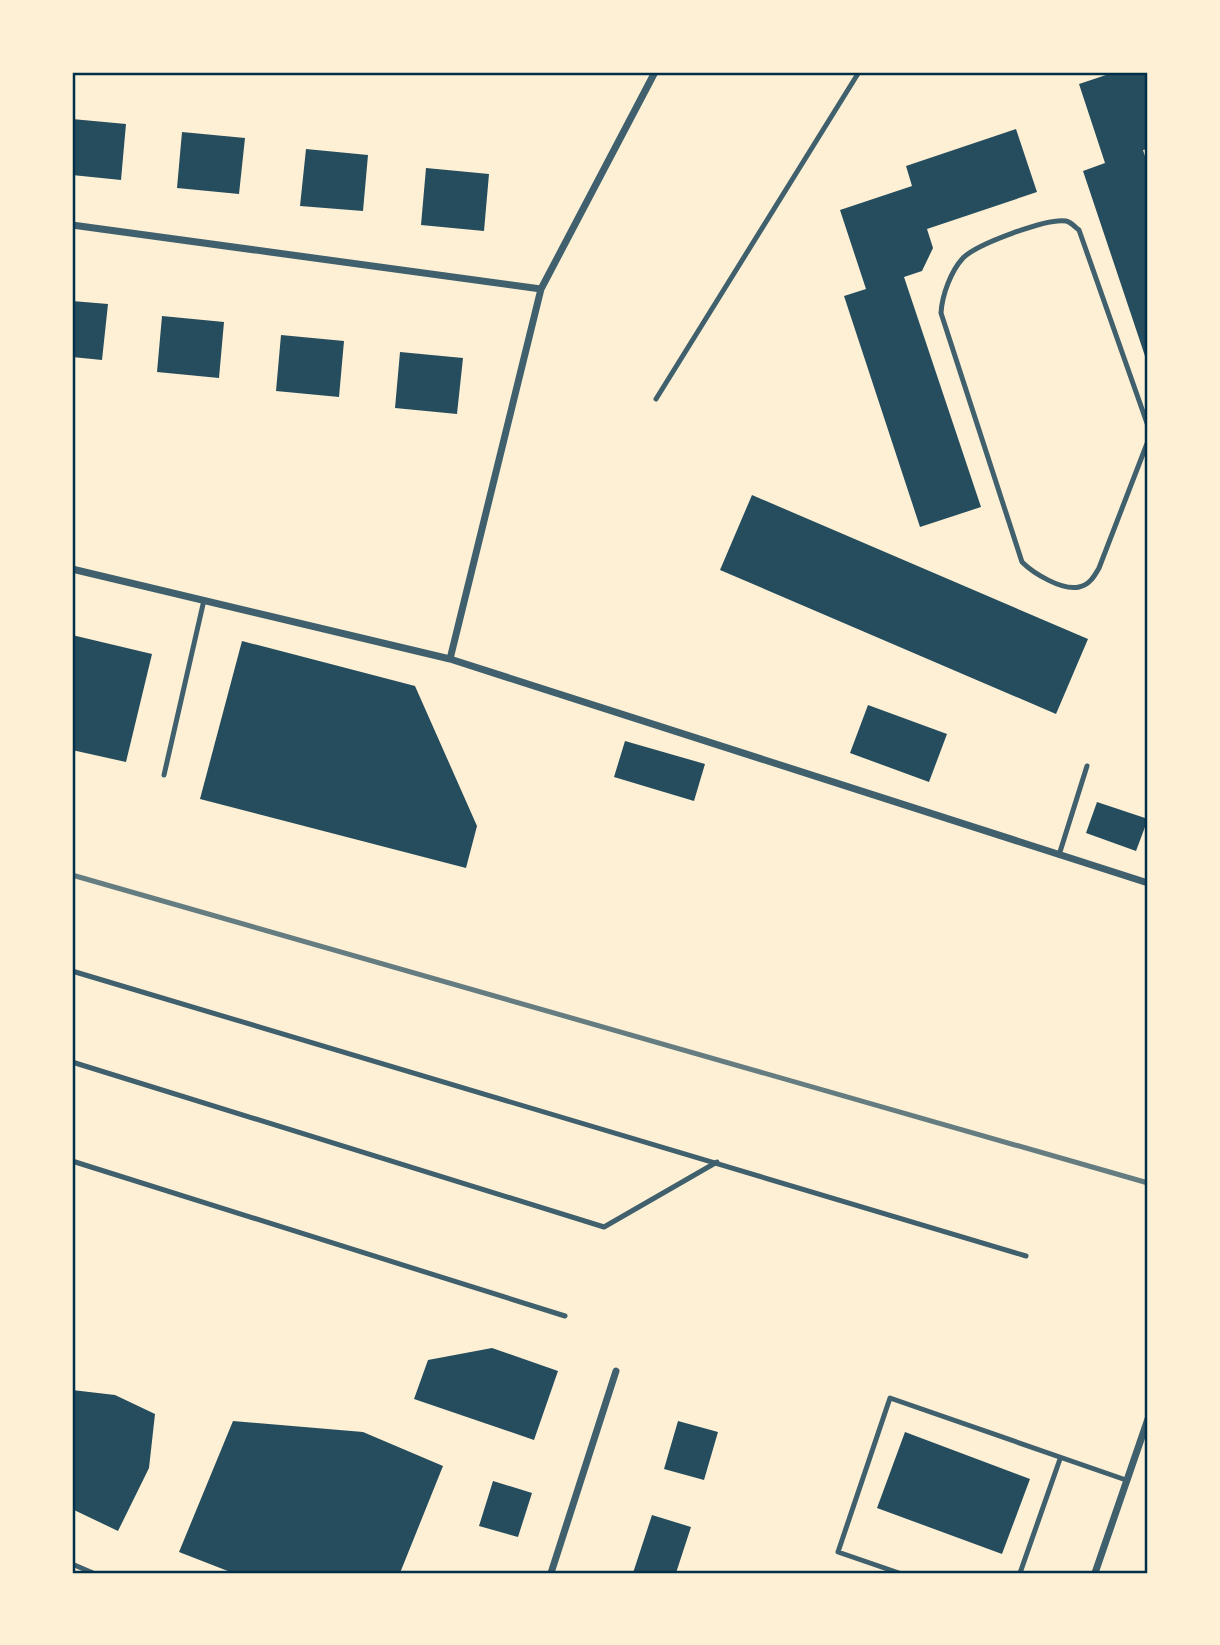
<svg xmlns="http://www.w3.org/2000/svg" width="1220" height="1645" viewBox="0 0 1220 1645" font-family="Barlow,sans-serif">
  <style>
    .building { fill: #264d5e }
    .lines { fill: none; stroke-linecap: round; stroke-linejoin: round }
    .service { stroke: #3f606c; stroke-width: 5 }
    .minor { stroke: #3f606c; stroke-width: 7 }
    .rail { stroke: #657d81; stroke-width: 5 }
    .neatline { fill: none; stroke: #003049; stroke-width: 2.5 }
  </style>
  <rect width="100%" height="100%" fill="#fdf0d5"/>
  <path class="building" d="M1115 72H1148V149L1143 150 1148 165V365L1083 171 1105 163 1079 84Z
    M72 119 126 124 121 180 72 175Z
    M1016 129 1037 192 927 229 933 248 922 271 904 277 981 507 920 527 844 296 866 289 840 210 912 186 906 166Z
    M182 132 245 138 239 194 177 188Z
    M306 149 368 155 363 211 300 206Z
    M426 168 489 174 484 231 421 225Z
    M72 301 108 304 102 360 72 357Z
    M162 316 224 322 219 378 157 372Z
    M281 335 344 341 339 397 276 391Z
    M400 352 463 358 457 414 395 408Z
    M752 495 1088 639 1056 714 720 570Z
    M72 635 152 654 126 762 72 750Z
    M242 641 415 686 477 826 466 868 200 799Z
    M868 705 947 734 929 782 850 753Z
    M625 741 705 764 694 801 614 777Z
    M1097 802 1148 819 1136 851 1086 833Z
    M492 1348 558 1371 534 1440 414 1399 428 1360Z
    M72 1390 115 1395 155 1414 149 1468 118 1531 72 1509Z
    M233 1421 363 1432 443 1466 400 1573H233L179 1552Z
    M678 1421 718 1432 704 1480 664 1469Z
    M905 1432 1030 1479 1002 1554 877 1508Z
    M493 1481 532 1493 518 1537 479 1526Z
    M652 1515 691 1527 676 1573H633Z"/>
  <g class="lines">
    <path class="service" d="M656 399 859 72
      M1148 426 1079 230C1075 227 1071 222 1066 221 1047 218 977 244 963 258 951 271 942 295 941 313L1022 562C1033 573 1062 591 1079 587 1089 585 1094 577 1099 568L1148 441
      M164 775 204 600
      M1059 855 1087 766
      M72 971 1026 1256
      M72 1062 604 1227 717 1162
      M72 1161 565 1316
      M72 1564 93 1573
      M899 1573 838 1552 890 1398 1126 1480
      M1020 1573 1060 1459"/>
    <path class="minor" d="M72 225 541 289
      M72 569 450 659 1148 883
      M450 659 541 289 655 72
      M551 1573 616 1371
      M1095 1573 1148 1419"/>
    <path class="rail" d="M72 875 1148 1183"/>
  </g>
  <rect width="1220" height="1645" fill="none" stroke="#fdf0d5" stroke-width="147"/>
  <rect x="74" y="74" width="1072" height="1498" class="neatline"/>
</svg>
